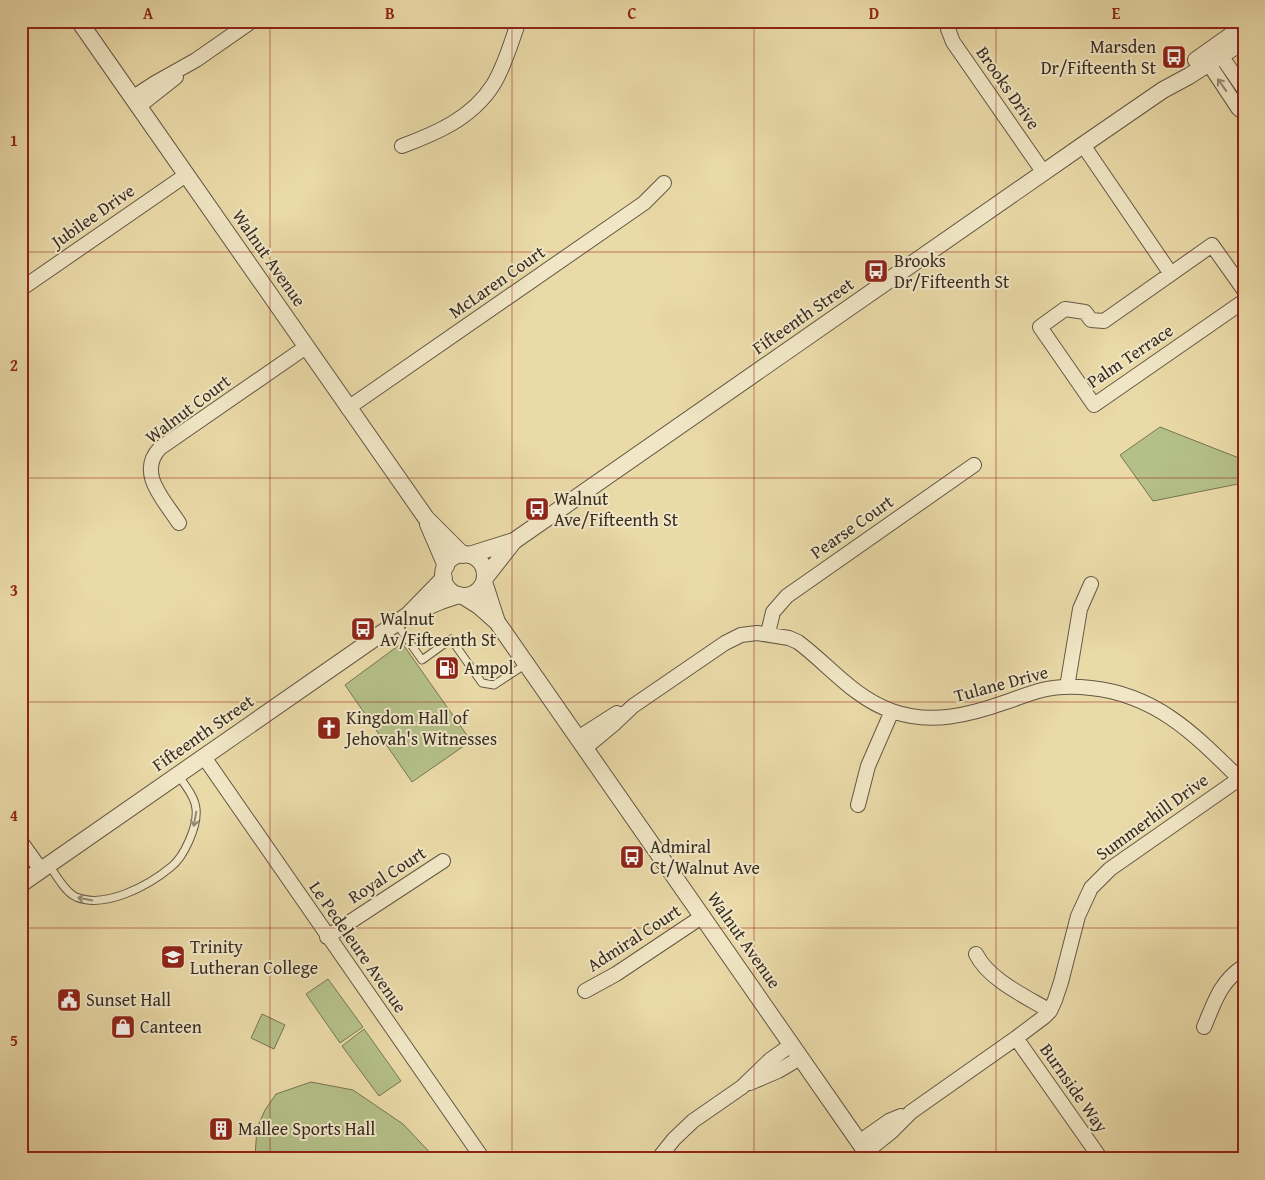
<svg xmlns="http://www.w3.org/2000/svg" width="1265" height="1180" viewBox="0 0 1265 1180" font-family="'Gentium Book Plus',serif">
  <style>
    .green { fill: #b5c089; stroke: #767656 }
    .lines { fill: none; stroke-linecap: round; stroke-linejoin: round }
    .service-casing { stroke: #645845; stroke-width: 9 }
    .minor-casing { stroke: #645845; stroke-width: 16 }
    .tertiary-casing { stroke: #645845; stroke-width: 18 }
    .service { stroke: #f1e7c6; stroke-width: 7 }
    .minor { stroke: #f1e7c6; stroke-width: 14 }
    .tertiary { stroke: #f1e7c6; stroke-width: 16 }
    .oneway { stroke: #948a75 }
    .grid { fill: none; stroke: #8f2418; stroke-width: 1; stroke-opacity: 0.55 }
    .labels { text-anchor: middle; stroke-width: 4; stroke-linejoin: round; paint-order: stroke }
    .poi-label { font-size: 18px; fill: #382c24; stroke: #f1e7c6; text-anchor: start }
    .street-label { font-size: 18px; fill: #382c24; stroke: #f1e7c6 }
    .neatline { fill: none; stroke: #8f2418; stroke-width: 2 }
    .grid-label { font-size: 16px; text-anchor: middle; font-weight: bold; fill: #8f2418 }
  </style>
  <rect width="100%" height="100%" fill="#eadaa8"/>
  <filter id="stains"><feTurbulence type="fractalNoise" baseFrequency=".004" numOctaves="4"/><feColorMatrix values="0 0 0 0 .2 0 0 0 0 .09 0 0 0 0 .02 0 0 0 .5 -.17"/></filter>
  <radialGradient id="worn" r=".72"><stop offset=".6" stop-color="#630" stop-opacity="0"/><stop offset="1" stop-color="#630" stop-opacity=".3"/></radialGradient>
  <path class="green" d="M1160 427 1244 460 1243 483 1153 501 1120 455Z
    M402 643 471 741 412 782 345 685Z
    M328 979 363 1027 340 1043 306 994Z
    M262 1014 285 1025 274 1049 251 1038Z
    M364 1029 401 1081 379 1096 342 1046Z
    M311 1082 353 1090 403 1124 436 1159H257L255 1156 257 1128 265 1110 276 1094Z"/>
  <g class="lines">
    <defs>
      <path id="service" d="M396 623 422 660 451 639 482 683 494 685 526 664
        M49 865C56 875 65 892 76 897 105 909 148 886 171 867 184 857 198 826 196 809 195 797 185 785 178 775"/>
      <path id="minor" d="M950 21 948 29 953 42 1044 173
        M1215 47 1244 89
        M1203 55 1238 108 1244 113
        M132 98 155 83 196 60 252 21
        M138 107 176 77
        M1083 145 1171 274
        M402 146C437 133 472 118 493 85 505 66 511 42 519 21
        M21 289 186 175
        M1244 290 1212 245 1104 321 1091 320 1085 312 1065 309 1040 327 1094 405 1244 301
        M348 408 644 203 664 183
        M179 523C165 501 136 473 160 448L306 347
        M768 633 773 612 787 596 974 465
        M1067 687 1080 609 1091 584
        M578 738 617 713
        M585 748 615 723 633 706 725 643 741 635 757 633 789 638 798 642C829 665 854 698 892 711 931 725 969 715 1006 702 1018 698 1030 693 1042 690 1058 686 1075 686 1091 688 1159 695 1198 738 1244 783
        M204 757 483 1159
        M858 805 868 766 892 711
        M21 842 41 870
        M327 937 443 861
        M976 954C989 980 1025 996 1050 1011
        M585 991 616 974 703 916
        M1204 1027C1215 1001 1220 982 1244 966
        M1016 1038 1101 1159
        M750 1083 778 1071 800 1058
        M859 1142 889 1121 901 1116
        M866 1152 891 1132 911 1112 1016 1038 1044 1017 1050 1011 1055 1000 1061 982 1078 916 1091 888 1110 869 1239 779
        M658 1159 674 1139 693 1121 742 1087 770 1060 791 1045"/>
      <path id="tertiary" d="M79 21 426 518 463 555
        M1196 60 1244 26
        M428 524 446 566
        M443 575a21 21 0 1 1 42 0a21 21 0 1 1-42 0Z
        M469 555 514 541
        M485 578 514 541 1083 145 1163 90 1189 76 1244 41
        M484 582 497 622
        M463 596 479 606 497 622 871 1159
        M417 611 441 601 459 595
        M21 884 408 615 444 578"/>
    </defs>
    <use href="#service" class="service-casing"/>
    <use href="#minor" class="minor-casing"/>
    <use href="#tertiary" class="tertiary-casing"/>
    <use href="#service" class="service"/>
    <use href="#minor" class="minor"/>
    <use href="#tertiary" class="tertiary"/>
  </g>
  <defs><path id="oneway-shaft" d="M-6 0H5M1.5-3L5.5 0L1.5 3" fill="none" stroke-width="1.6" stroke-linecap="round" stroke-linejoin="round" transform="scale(1.25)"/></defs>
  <g class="oneway">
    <use href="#oneway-shaft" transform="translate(1222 85) rotate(-125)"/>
    <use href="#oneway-shaft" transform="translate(195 819) rotate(100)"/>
    <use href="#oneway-shaft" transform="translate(85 899) rotate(-169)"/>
  </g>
  <path class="grid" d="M270 21V1159M512 21V1159M754 21V1159M996 21V1159M21 252H1244M21 478H1244M21 702H1244M21 928H1244"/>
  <defs>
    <symbol id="bus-square" viewBox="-11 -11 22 22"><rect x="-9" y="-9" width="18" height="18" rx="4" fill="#8f2418" stroke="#f1e7c6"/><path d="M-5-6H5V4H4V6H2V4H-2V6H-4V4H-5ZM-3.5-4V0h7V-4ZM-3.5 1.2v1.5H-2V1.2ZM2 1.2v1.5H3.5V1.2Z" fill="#fff"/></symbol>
    <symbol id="fuel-square" viewBox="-11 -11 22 22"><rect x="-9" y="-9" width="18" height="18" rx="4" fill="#8f2418" stroke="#f1e7c6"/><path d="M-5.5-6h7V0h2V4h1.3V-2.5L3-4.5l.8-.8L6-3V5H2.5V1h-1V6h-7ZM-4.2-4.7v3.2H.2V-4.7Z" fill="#fff"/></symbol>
    <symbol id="church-square" viewBox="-11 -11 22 22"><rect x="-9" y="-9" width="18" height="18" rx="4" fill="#8f2418" stroke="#f1e7c6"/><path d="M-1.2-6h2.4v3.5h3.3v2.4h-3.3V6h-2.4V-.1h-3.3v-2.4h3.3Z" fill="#fff"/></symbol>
    <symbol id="school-square" viewBox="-11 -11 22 22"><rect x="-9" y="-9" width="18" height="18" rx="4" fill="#8f2418" stroke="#f1e7c6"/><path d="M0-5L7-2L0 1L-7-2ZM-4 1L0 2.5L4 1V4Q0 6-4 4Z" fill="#fff"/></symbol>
    <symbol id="civic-square" viewBox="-11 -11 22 22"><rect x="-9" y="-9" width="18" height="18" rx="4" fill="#8f2418" stroke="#f1e7c6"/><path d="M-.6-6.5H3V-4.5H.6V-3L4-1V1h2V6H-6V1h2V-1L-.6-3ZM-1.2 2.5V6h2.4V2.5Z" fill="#fff"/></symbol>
    <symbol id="shop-square" viewBox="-11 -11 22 22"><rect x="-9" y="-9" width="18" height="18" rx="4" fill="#8f2418" stroke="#f1e7c6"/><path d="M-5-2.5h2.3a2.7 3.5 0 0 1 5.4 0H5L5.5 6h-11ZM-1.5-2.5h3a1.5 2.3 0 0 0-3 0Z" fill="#fff"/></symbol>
    <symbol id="building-square" viewBox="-11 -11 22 22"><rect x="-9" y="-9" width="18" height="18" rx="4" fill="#8f2418" stroke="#f1e7c6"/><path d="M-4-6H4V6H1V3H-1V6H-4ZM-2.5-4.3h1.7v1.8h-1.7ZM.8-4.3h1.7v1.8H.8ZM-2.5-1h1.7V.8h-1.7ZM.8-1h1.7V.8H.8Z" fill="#fff"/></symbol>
  </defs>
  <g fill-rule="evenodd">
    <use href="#bus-square" x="1160" y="43" width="28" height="28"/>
    <use href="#bus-square" x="862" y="257" width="28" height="28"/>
    <use href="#bus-square" x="523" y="495" width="28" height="28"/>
    <use href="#bus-square" x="349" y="615" width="28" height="28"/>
    <use href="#fuel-square" x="433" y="654" width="28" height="28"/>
    <use href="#church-square" x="315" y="714" width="28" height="28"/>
    <use href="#bus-square" x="618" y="843" width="28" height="28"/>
    <use href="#school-square" x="159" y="943" width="28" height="28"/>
    <use href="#civic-square" x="55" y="986" width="28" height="28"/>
    <use href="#shop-square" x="109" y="1013" width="28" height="28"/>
    <use href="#building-square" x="207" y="1115" width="28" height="28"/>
  </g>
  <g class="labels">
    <g class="poi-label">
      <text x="1156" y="53" text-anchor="end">Marsden<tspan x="1156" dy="21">Dr/Fifteenth St</tspan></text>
      <text x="894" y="267">Brooks<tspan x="894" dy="21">Dr/Fifteenth St</tspan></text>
      <text x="554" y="505">Walnut<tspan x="554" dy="21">Ave/Fifteenth St</tspan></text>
      <text x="380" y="625">Walnut<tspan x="380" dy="21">Av/Fifteenth St</tspan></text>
      <text x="464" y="674">Ampol</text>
      <text x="346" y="724">Kingdom Hall of<tspan x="346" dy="21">Jehovah's Witnesses</tspan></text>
      <text x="650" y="853">Admiral<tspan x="650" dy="21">Ct/Walnut Ave</tspan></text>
      <text x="190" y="953">Trinity<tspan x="190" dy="21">Lutheran College</tspan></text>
      <text x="86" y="1006">Sunset Hall</text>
      <text x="140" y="1033">Canteen</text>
      <text x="238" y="1135">Mallee Sports Hall</text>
    </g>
    <g class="street-label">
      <text transform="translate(1008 88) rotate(55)" y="6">Brooks Drive</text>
      <text transform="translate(93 216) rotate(-35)" y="6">Jubilee Drive</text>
      <text transform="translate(269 258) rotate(55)" y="6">Walnut Avenue</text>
      <text transform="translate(497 282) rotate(-35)" y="6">McLaren Court</text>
      <text transform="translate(803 316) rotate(-35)" y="6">Fifteenth Street</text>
      <text transform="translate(1130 356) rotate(-34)" y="6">Palm Terrace</text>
      <text transform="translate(188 409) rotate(-37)" y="6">Walnut Court</text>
      <text transform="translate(852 527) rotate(-35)" y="6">Pearse Court</text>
      <text transform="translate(1001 684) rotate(-15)" y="6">Tulane Drive</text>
      <text transform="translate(203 733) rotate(-35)" y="6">Fifteenth Street</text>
      <text transform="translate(1152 817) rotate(-36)" y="6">Summerhill Drive</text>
      <text transform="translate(387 875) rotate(-33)" y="6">Royal Court</text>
      <text transform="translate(634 938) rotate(-33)" y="6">Admiral Court</text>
      <text transform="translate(744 940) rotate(55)" y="6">Walnut Avenue</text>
      <text transform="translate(358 947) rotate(55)" y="6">Le Pedeleure Avenue</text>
      <text transform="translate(1074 1088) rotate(55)" y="6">Burnside Way</text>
    </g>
  </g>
  <rect width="1265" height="1180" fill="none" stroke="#eadaa8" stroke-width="55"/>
  <rect x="28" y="28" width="1210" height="1124" class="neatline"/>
  <g class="grid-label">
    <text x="148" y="19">A</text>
    <text x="390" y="19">B</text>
    <text x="632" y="19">C</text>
    <text x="874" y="19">D</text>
    <text x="1116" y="19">E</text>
    <text x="14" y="146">1</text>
    <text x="14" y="371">2</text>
    <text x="14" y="596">3</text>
    <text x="14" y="821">4</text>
    <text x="14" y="1046">5</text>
  </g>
  <rect width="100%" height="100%" filter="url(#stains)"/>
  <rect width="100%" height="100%" fill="url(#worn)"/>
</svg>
